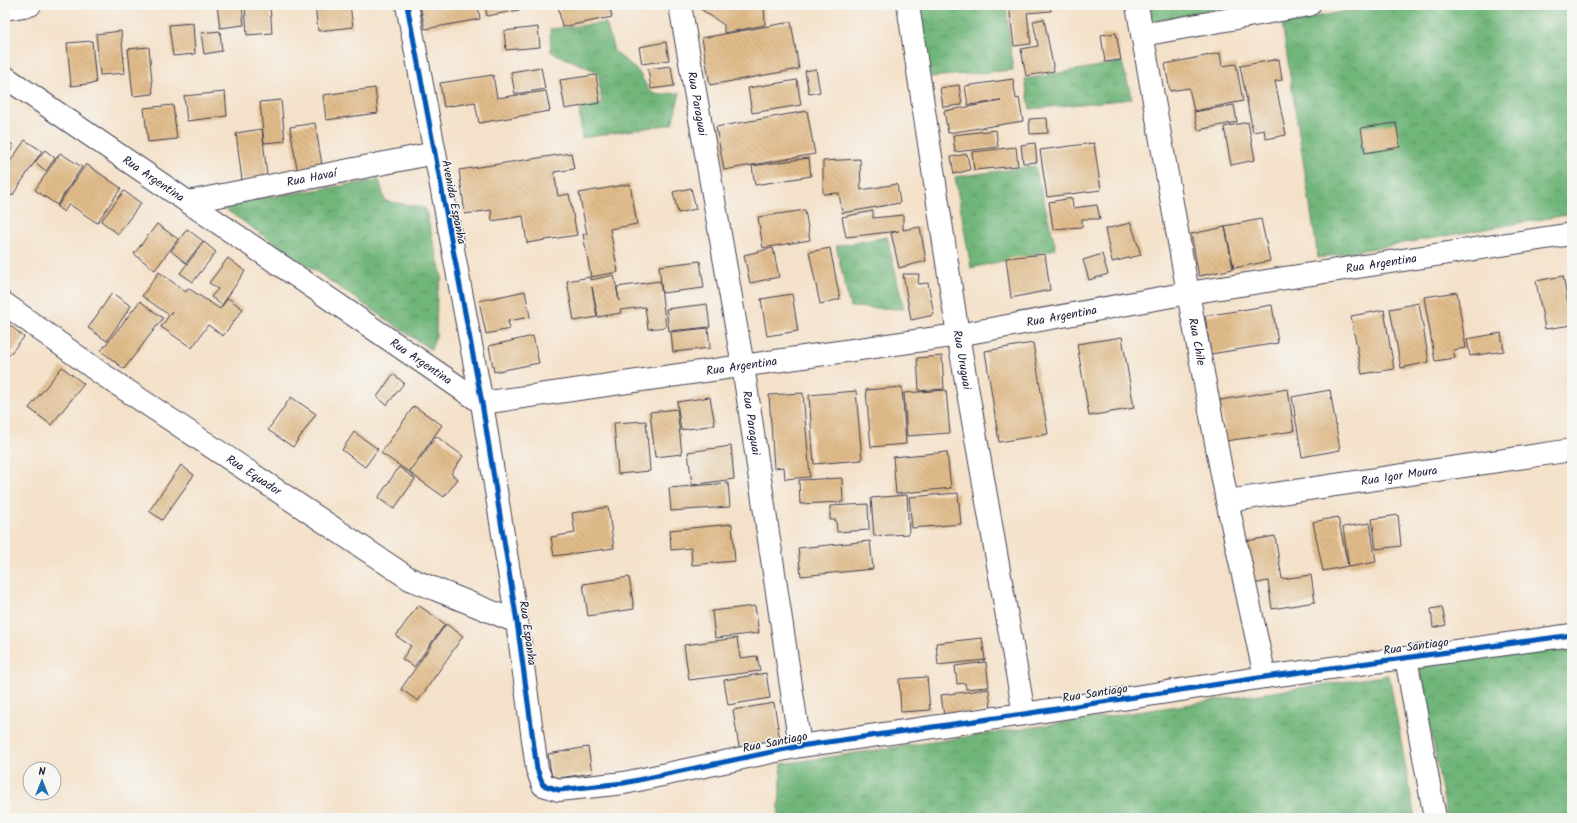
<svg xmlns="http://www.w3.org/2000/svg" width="1577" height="823" viewBox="0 0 1577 823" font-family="Kalam,sans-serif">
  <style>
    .forest { fill: url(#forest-crowns); stroke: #496c5a }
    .building { fill: url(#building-back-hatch) }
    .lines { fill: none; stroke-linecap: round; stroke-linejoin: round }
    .street-casing { stroke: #423f50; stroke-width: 24 }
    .street { stroke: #fff; stroke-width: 22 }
    .cycleway-casing { stroke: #f6f6f2; stroke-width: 8 }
    .cycleway { stroke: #0057b8; stroke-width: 5 }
    .labels { text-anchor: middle; stroke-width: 3; stroke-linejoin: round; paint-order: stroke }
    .street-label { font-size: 12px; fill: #22223b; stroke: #f6f6f2 }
  </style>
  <defs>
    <pattern id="forest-crowns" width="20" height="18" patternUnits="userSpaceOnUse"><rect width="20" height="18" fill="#70b579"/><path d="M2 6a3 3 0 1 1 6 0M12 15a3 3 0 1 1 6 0" fill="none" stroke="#5c9364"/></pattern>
    <pattern id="building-back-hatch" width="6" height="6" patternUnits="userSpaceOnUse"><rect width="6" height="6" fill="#e1bc8a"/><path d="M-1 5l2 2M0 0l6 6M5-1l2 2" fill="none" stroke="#c1a178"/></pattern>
  </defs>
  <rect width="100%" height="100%" fill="#f6f6f2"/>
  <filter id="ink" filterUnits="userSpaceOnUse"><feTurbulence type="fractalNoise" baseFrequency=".025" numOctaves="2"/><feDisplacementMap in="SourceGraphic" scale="8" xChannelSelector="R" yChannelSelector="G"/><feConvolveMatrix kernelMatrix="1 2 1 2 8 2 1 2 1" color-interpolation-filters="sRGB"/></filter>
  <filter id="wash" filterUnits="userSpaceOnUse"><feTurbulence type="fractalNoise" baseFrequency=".012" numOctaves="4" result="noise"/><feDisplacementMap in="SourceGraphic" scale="16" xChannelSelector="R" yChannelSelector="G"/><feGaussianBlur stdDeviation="0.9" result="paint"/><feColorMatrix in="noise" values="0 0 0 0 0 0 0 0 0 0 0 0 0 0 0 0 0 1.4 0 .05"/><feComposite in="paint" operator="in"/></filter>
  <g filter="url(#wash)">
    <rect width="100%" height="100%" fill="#f4e1c9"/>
    <path class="forest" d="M914 5H1006L1013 70 919 78Z
      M1147 5H1243L1151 22Z
      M1380 5H1572V214L1318 258 1282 23Z
      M606 23 614 51 639 72 648 89 654 94 680 93 672 124 582 138 579 108 602 104 598 72 551 52 550 29Z
      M1122 62 1132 99 1030 109 1025 79Z
      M1035 166 1056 249 971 268 955 177Z
      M379 180 385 201 425 208 442 277 437 294 436 336 431 350 219 205Z
      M887 237 904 309 850 307 836 246Z
      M1572 647V818H1447L1419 665Z
      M1389 675 1415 818H778L782 764Z"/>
    <g id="blocks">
      <path class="building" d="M217 5H242L244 25 220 28Z
        M245 5H270L272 33 247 35Z
        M315 5H350L353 27 318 31Z
        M426 5H478L480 19 425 29 420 6Z
        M485 5H518L519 10 487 16Z
        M558 5H609L612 17 562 27Z
        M702 5H764L765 25 724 33V25L702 10Z
        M1009 5H1050L1051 11 1027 13 1031 44 1014 46Z
        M1044 19 1054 71 1026 76 1021 49 1038 46 1033 21Z
        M791 22 799 69 710 85 702 38Z
        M193 23 195 54 173 56 169 25Z
        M538 27 540 47 506 50 504 31Z
        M121 31 125 73 100 75 96 34Z
        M220 31 222 51 204 54 201 33Z
        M1116 33 1121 60 1105 62 1101 35Z
        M92 41 96 83 71 86 67 43Z
        M666 42 669 60 642 64 639 47Z
        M149 47 153 94 133 96 128 49Z
        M1220 53 1222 66 1236 64 1243 101 1194 111 1189 88 1170 91 1165 64Z
        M1279 59 1282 80 1275 81 1286 135 1266 139 1264 130 1253 132 1240 66Z
        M671 66 674 86 651 89 648 69Z
        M541 67 545 89 515 94 511 72Z
        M816 69 820 92 809 94 805 71Z
        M493 75 497 98 546 91 550 111 479 123 475 102 444 107 440 83Z
        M596 75 600 103 565 109 560 80Z
        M1013 79 1016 99 1019 98 1023 121 948 133 944 111 1001 101 968 105 965 86Z
        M797 80 801 105 752 113 748 88Z
        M959 85 962 105 943 107 940 88Z
        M375 88 378 113 326 120 323 95Z
        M225 92 227 116 187 121 184 96Z
        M281 100 285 141 264 143 260 102Z
        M173 105 177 139 148 142 144 108Z
        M1234 105 1237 122 1198 130 1194 112Z
        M807 111 815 154 724 170 716 127Z
        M1047 118 1048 133 1030 134 1029 119Z
        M1248 122 1255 160 1231 165 1224 127Z
        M315 123 322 165 297 169 290 127Z
        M1396 123 1400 147 1365 153 1361 128Z
        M262 129 267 176 242 180 236 133Z
        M996 130 998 147 955 152 953 135Z
        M5 139 14 146 5 159Z
        M25 140 42 151 12 196 5 191V169Z
        M1035 143 1037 162 1023 163 1021 145Z
        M1094 143 1101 190 1047 197 1040 150Z
        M1016 147 1018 166 974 170 972 152Z
        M45 150 55 158 46 171 35 162Z
        M60 153 82 167 57 205 35 190Z
        M571 153 574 169 554 172 558 196 569 194 577 235 527 243 523 216 492 221 491 210 465 214 459 170Z
        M967 154 970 170 954 174 951 157Z
        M809 158 811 176 755 185 752 166Z
        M860 159 861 190 897 184 900 203 842 213 839 193 823 194V161Z
        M86 164 121 188 97 223 69 204 64 212 57 207Z
        M630 184 637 224 610 229 618 272 591 277 583 234H587L579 193Z
        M691 188 696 209 678 213 673 192Z
        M124 191 141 203 118 234 101 221Z
        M1072 198 1073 208 1097 205 1100 219H1082V227L1053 229 1049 202Z
        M805 210 810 240 763 248 758 217Z
        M873 211V218L903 215V230L920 227 926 261 899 268 891 233 899 231 846 237 842 217Z
        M1261 219 1270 261 1234 268 1225 226Z
        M1131 223 1141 255 1112 262 1105 229Z
        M157 224 178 239 155 270 134 254Z
        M1225 227 1233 269 1199 276 1191 234Z
        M187 229 203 241 186 263 171 251Z
        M204 242 216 252 193 282 180 273Z
        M773 248 779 277 750 283 744 255Z
        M830 248 840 299 820 304 809 252Z
        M1045 254 1050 290 1011 298 1006 258Z
        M1102 254 1108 274 1089 280 1083 260Z
        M228 258 245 271 222 305 211 297 218 289 209 283Z
        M700 261 704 288 662 293 659 266Z
        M159 272 186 292 188 288 220 309 228 298 243 309 223 336 208 325 192 348 161 327 172 311 169 315 142 296Z
        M903 274H919L918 284 928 283 934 315 911 320Z
        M614 275 619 301 617 287 660 281 666 327 648 329 645 307 620 310 621 313 598 317 592 287 597 317 574 321 567 281 590 277V280Z
        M1563 276 1572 325 1545 329 1536 281Z
        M1568 278H1572V293H1571Z
        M525 291 530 317 508 321 510 329 486 334 479 301Z
        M1457 292 1466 348 1453 350 1455 358 1435 361 1424 297Z
        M112 293 131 306 107 341 88 328Z
        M792 294 798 331 767 336 761 299Z
        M140 301 163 318 124 369 101 351Z
        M1419 303 1429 362 1401 368 1390 309Z
        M707 304 710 327 669 331 666 309Z
        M1272 305 1278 343 1211 354 1205 316Z
        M1384 310 1394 369 1362 374 1351 316Z
        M5 321 24 337 5 360Z
        M708 328 710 348 673 352 671 332Z
        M1501 333 1504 351 1470 356 1467 339Z
        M533 336 539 363 494 372 489 346Z
        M1122 337 1134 408 1089 416 1077 344Z
        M1033 343 1048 434 999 442 985 351Z
        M942 356 944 389 919 391 917 358Z
        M62 367 84 384 51 425 29 408Z
        M393 374 404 383 387 405 377 397Z
        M902 387 906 444 871 447 866 390Z
        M1288 389 1294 431 1226 441 1220 400Z
        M946 390 950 433 907 436 904 393Z
        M1330 390 1340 450 1302 457 1292 397Z
        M856 391 862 460 814 464 809 395Z
        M803 393 810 477 785 479 784 467 774 468 769 395Z
        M291 397 316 414 293 447 268 430Z
        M710 397 715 425 681 430 677 402Z
        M414 406 442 425 409 472 381 453Z
        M677 409 682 454 655 457 650 412Z
        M646 421 650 471 618 474 614 423Z
        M354 432 378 449 365 467 342 450Z
        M436 436 463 456 451 474 458 479 444 497 410 473Z
        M731 446 734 479 692 485 688 452Z
        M947 452 951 488 896 494 893 457Z
        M181 465 194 475 162 520 149 511Z
        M399 467 415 479 394 509 378 498Z
        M842 478 843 502 800 504 799 480Z
        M728 483 730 507 671 511 669 488Z
        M958 493 961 524 912 528 909 497Z
        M907 495 909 534 874 536 871 498Z
        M868 504 869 530 837 532 836 520H830V506Z
        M608 507 614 548 554 556 551 537 575 533 572 513Z
        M1398 515 1401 546 1376 549 1372 519Z
        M1338 517 1348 566 1323 571 1313 522Z
        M1370 523 1376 562 1349 567 1343 527Z
        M732 524 735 561 692 565 691 548 671 550 670 530Z
        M1275 536 1282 579 1311 575 1315 602 1272 609 1268 581 1253 584 1246 541Z
        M870 541 873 569 801 576 798 548Z
        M629 577 634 609 588 616 583 584Z
        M418 605 445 624 414 667 402 659 411 646 396 636Z
        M755 606 759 633 715 638 712 611Z
        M1442 607 1446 625 1433 628 1431 609Z
        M446 624 463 636 418 701 401 689Z
        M737 638 740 658 757 656 760 671 689 680 684 645Z
        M982 638 985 660 938 665 936 643Z
        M986 662 989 687 966 689 965 683 957 684 955 666Z
        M766 673 770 698 728 705 724 680Z
        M927 677 930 710 901 712 899 679Z
        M989 689 991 710 944 716 941 695Z
        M774 703 780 740 739 747 733 710Z
        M588 747 592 773 552 779 548 754Z"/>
    </g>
  </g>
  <g filter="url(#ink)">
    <use href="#blocks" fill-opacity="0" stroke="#423f50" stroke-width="1"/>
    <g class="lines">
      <defs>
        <g id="street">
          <path d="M407 5 482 403 517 622 537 769 543 785 559 790 624 783 800 746 1024 714 1265 677 1572 635"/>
          <path id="s1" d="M680 5 743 366 800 746"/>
          <path id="s2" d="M908 5 958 335 1024 714"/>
          <path id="s3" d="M1137 5 1188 293 1227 501 1265 677"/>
          <path d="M5 9 30 5"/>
          <path d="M1142 35 1309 5"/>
          <path id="s4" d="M5 77 482 403 958 335 1188 293 1572 234"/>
          <path id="s5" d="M188 202 435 153"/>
          <path id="s6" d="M5 304 99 372 410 579 517 622"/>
          <path id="s7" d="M1227 501 1572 450"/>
          <path d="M1406 658 1435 818"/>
        </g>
      </defs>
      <use href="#street" class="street-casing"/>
      <use href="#street" class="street"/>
      <defs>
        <path id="cycleway" d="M407 5 482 403 517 622 537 769 543 785 559 790 624 783 800 746 1024 714 1265 677 1572 635"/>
      </defs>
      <use href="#cycleway" class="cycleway-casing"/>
      <use href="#cycleway" class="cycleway"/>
    </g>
  </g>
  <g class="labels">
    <g class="street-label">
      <text dy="4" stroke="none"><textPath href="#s1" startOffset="100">Rua Paraguai</textPath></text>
      <text dy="4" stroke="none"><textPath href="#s5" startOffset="126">Rua Havaí</textPath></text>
      <text dy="4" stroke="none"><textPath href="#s4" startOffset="180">Rua Argentina</textPath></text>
      <text transform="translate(454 202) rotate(79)" y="4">Avenida Espanha</text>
      <text dy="4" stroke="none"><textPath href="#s4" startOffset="1488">Rua Argentina</textPath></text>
      <text dy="4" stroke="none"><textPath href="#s4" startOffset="1164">Rua Argentina</textPath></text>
      <text dy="4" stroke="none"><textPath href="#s3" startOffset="342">Rua Chile</textPath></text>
      <text dy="4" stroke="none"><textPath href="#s2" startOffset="359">Rua Uruguai</textPath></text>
      <text dy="4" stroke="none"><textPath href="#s4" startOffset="504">Rua Argentina</textPath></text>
      <text dy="4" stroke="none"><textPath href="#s4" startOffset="840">Rua Argentina</textPath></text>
      <text dy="4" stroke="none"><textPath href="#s1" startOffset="424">Rua Paraguai</textPath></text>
      <text dy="4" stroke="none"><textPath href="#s6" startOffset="302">Rua Equador</textPath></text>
      <text dy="4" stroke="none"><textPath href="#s7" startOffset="174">Rua Igor Moura</textPath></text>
      <text transform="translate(528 633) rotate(82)" y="4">Rua Espanha</text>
      <text transform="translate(1416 646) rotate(-8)" y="4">Rua Santiago</text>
      <text transform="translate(1095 693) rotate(-9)" y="4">Rua Santiago</text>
      <text transform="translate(775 742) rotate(-11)" y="4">Rua Santiago</text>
    </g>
  </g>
  <rect width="1577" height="823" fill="none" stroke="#f6f6f2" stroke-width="20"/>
  <g transform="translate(42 781)"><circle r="19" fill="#f6f6f2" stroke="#a1a1a9"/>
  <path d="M0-3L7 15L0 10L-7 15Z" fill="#1f6fb2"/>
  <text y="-6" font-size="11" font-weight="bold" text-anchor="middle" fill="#22223b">N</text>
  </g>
</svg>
